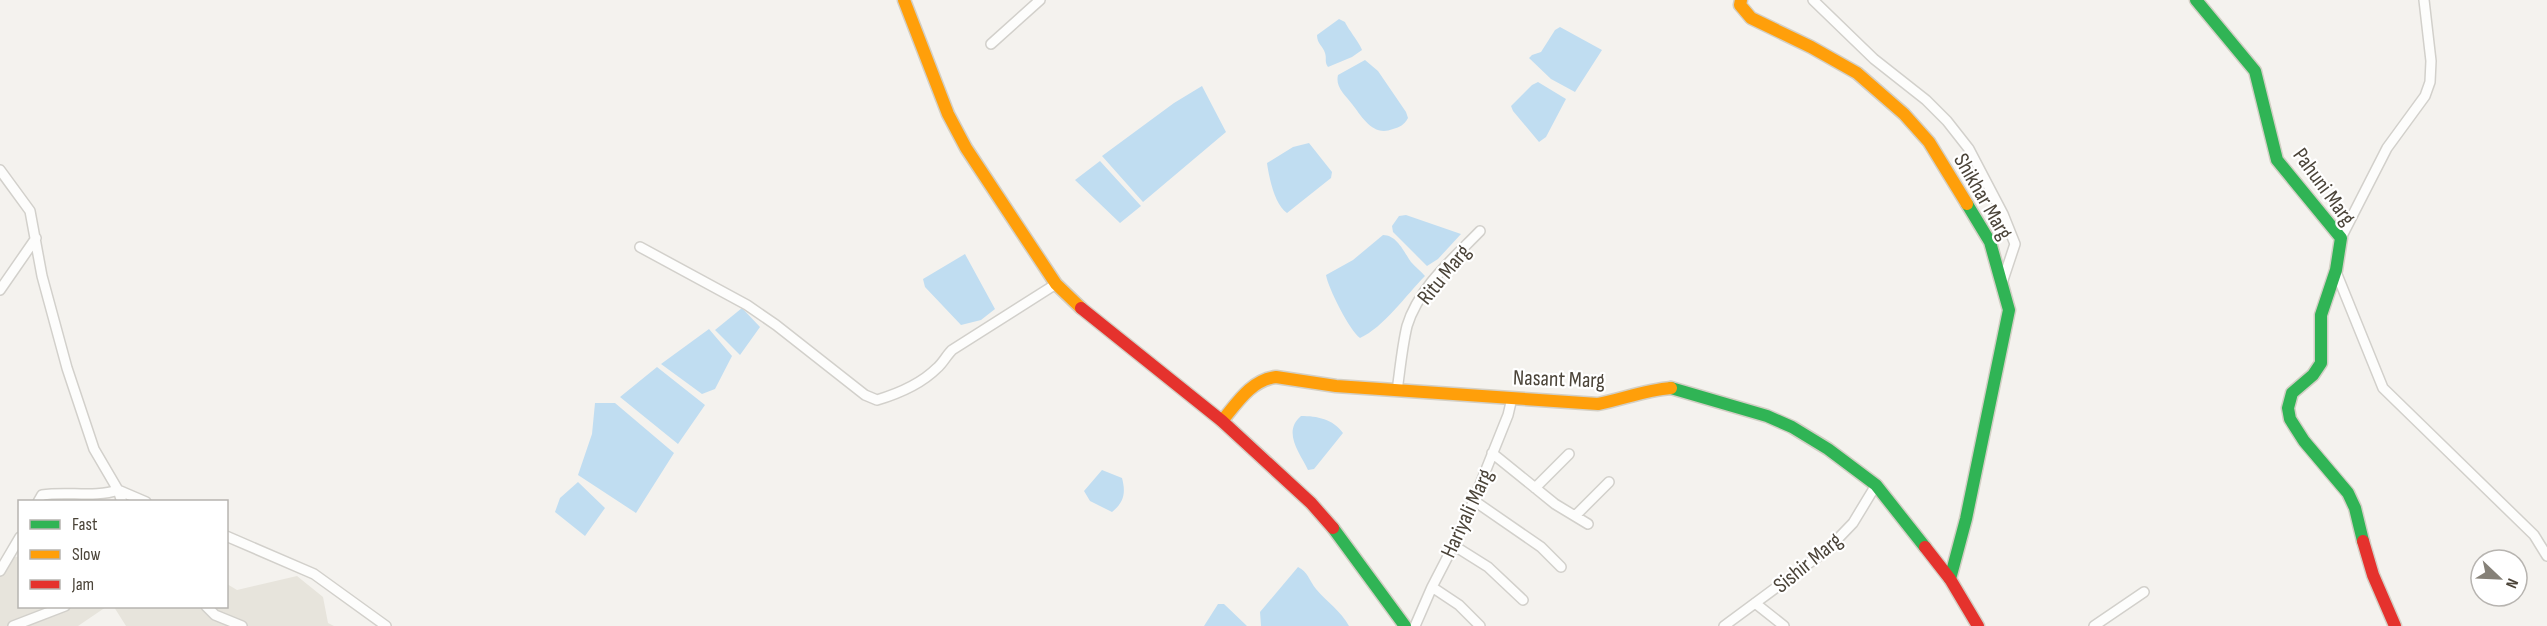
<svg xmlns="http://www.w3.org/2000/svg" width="2547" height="626" viewBox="0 0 2547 626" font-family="'Sofia Sans Condensed',sans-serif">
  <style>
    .residential { fill: #e7e4dc }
    .water { fill: #c0ddf1 }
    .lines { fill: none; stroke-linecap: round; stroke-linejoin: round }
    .street-casing { stroke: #d2d0cb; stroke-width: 12 }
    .fast-casing { stroke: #d3cfc5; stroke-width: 15 }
    .slow-casing { stroke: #d3cfc5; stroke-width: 15 }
    .jam-casing { stroke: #d3cfc5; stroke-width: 15 }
    .street { stroke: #fdfdfc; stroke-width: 9 }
    .fast { stroke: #30b455; stroke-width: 12 }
    .slow { stroke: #ff9f0a; stroke-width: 12 }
    .jam { stroke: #e5322d; stroke-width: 12 }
    .labels { text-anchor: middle; stroke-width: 4.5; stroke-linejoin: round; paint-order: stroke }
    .street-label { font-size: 22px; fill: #4b4439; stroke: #fff }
  </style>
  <rect width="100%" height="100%" fill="#f4f2ee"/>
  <path class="residential" d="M19 556 20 606 106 607 78 626H0V562Z
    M297 576 323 597 328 623 334 626H126L114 607 226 606 227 584 237 590Z"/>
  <path class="water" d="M1339 19 1345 22C1348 29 1361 45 1362 50L1352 57 1328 67C1324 61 1327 59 1325 53 1323 46 1317 44 1317 35Z
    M1560 27 1602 50 1575 92 1551 79 1529 58 1532 55 1541 52 1555 30Z
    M1365 60 1378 71 1406 112 1408 118C1404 125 1400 127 1393 129 1373 137 1363 118 1352 104 1345 95 1335 87 1338 75Z
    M1538 82 1566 99 1546 137 1539 142 1513 111 1511 106 1532 85Z
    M1202 86 1226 132 1143 202 1102 156 1174 103Z
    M1309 143 1332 172 1331 178 1287 213C1275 205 1269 178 1267 163L1293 147Z
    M1100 161 1141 206 1120 223 1075 180Z
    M1406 215 1461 234 1438 259 1427 266 1393 232 1392 226 1399 216Z
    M1383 235C1397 235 1404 252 1411 262 1415 267 1421 271 1425 276 1407 294 1383 328 1360 338 1350 331 1328 288 1326 275L1353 260Z
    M965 254 995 309 981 320 961 325 925 287 923 279Z
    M742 308 760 327 740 355 715 330Z
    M709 329 732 356 715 389 702 394 661 364Z
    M657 367 705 405 678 444 620 397Z
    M595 403H615L674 453 636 513 578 475 592 434Z
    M1301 416C1317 416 1333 419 1343 433L1314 469 1308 470C1300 453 1282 432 1301 416Z
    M1102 470 1122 478C1126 493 1124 502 1112 512L1090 501 1084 491Z
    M578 482 605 508 585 536 555 512 560 498Z
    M1298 567C1308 572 1309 580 1316 589 1327 602 1341 611 1349 626H1261L1260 612Z
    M1218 604H1224L1247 626H1204Z"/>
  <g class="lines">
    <defs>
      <path id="street" d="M1813 0 1874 59 1926 100 1947 121 1969 149 2003 214 2015 244 2002 283
        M991 44 1040 0
        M0 170 30 211 42 276 67 368 94 449 118 490 122 502
        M2341 238 2387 148 2425 96 2430 82 2431 61 2424 0
        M640 247 747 305 776 325 865 395 877 400C897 394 922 383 937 368 943 363 946 356 952 350L1056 284
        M2336 272 2383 388 2534 535 2547 556
        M0 290 36 238
        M1397 391C1400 370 1402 347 1407 326 1419 287 1453 259 1480 231
        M1492 453 1555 504 1588 524
        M1535 488 1569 454
        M1473 500 1541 547 1561 567
        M38 502 42 495C67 491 95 498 118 490L146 502
        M1575 516 1609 482
        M226 536 314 574 386 626
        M1453 545 1488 567 1523 600
        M0 571 20 537
        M1432 587 1459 605 1480 626
        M1755 603 1784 626
        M206 606 215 615 242 626
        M13 626 65 606
        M1415 626 1432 587 1463 527 1508 415 1512 398
        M1724 626 1827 550 1853 523 1876 485
        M2094 626 2144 592"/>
      <path id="fast" d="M2196 0 2255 71 2277 160 2341 238 2336 270 2321 315V363L2313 375 2292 393 2288 408 2290 419 2304 441 2348 493 2355 508 2363 541
        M1671 388 1767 416 1792 427 1828 449 1876 485 1925 547
        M1333 528 1405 626
        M1950 579 1966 519 2009 310 1990 242 1967 204"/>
      <path id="slow" d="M904 0 948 114 966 148 1056 284 1081 308
        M1741 0 1740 5 1751 18 1811 47 1857 73 1904 114 1929 142 1967 204
        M1222 421C1237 403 1251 380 1276 377L1336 386 1598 404C1623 399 1646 390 1671 388"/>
      <path id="jam" d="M1081 308 1222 421 1311 503 1333 528
        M2363 541 2373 575 2395 626
        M1925 547 1950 579 1978 626"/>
    </defs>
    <use href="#street" class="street-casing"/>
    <use href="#fast" class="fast-casing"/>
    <use href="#slow" class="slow-casing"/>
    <use href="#jam" class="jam-casing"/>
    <use href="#street" class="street"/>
    <use href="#fast" class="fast"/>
    <use href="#slow" class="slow"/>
    <use href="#jam" class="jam"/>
  </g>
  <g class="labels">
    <g class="street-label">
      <text transform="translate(2325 186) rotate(54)" y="8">Pahuni Marg</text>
      <text transform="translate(1984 196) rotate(60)" y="8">Shikhar Marg</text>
      <text transform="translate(1443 274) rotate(-51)" y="8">Ritu Marg</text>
      <text transform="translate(1559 378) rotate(2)" y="8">Nasant Marg</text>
      <text transform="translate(1466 513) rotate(-65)" y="8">Hariyali Marg</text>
      <text transform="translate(1807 562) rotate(-39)" y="8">Sishir Marg</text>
    </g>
  </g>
  <rect x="18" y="500" width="210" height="108" fill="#ffffff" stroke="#b7b4b0" stroke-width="1.5"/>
  <rect x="30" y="520" width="30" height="9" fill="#30b455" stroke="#b7b4b0" stroke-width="1.5"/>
  <text x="72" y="530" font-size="18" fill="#4b4439">Fast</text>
  <rect x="30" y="550" width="30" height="9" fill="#ff9f0a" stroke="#b7b4b0" stroke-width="1.5"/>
  <text x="72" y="560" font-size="18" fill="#4b4439">Slow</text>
  <rect x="30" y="580" width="30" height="9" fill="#e5322d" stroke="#b7b4b0" stroke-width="1.5"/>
  <text x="72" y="590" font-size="18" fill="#4b4439">Jam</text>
  <g transform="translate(2499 578) rotate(113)"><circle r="28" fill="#ffffff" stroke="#b7b4b0" stroke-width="1.5"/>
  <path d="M0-4.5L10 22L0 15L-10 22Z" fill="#868178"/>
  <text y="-9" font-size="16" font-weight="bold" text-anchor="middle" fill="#4b4439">N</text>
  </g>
</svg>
